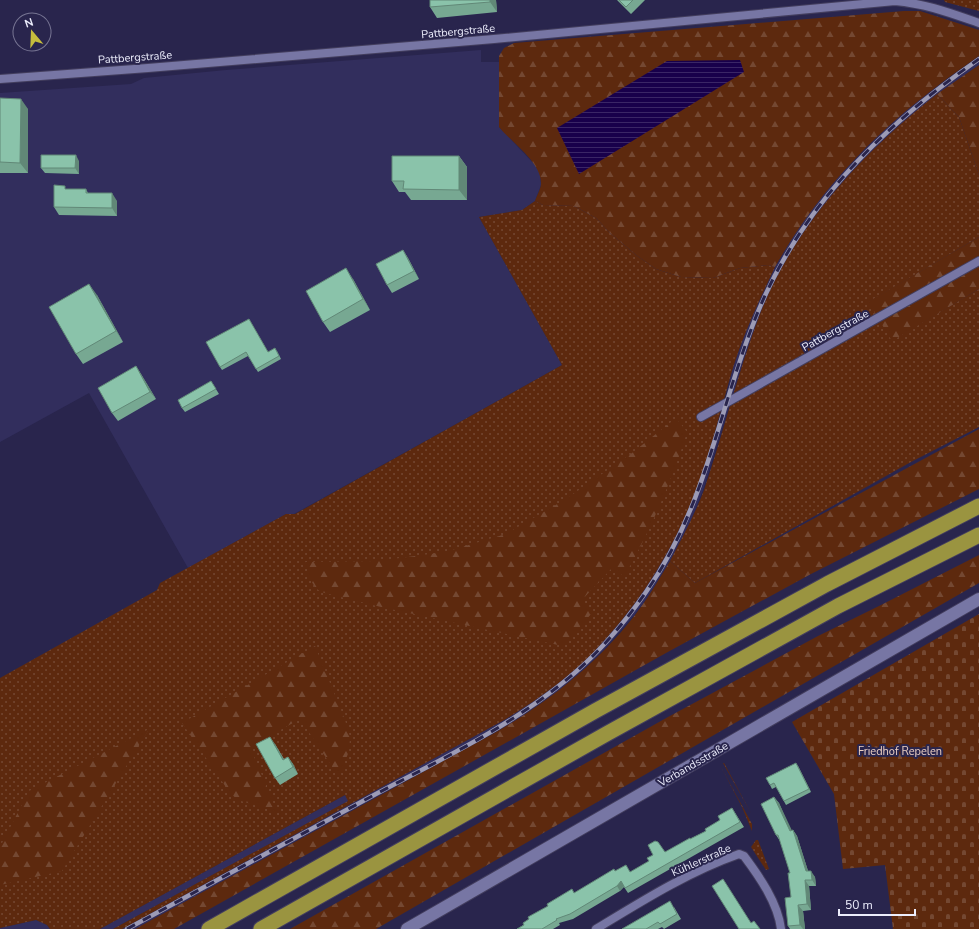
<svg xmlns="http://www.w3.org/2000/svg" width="979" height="929" viewBox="0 0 979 929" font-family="'Nunito Sans',sans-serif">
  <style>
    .built { fill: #322e5d }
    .grass { fill: url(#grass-dots) }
    .forest { fill: url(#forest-firs) }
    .cemetery { fill: url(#cemetery-stones) }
    .water { fill: url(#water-rules) }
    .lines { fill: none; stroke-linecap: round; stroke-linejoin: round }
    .minor-casing { stroke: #433e5e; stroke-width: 10 }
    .secondary-casing { stroke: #433e5e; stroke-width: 14 }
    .motorway-casing { stroke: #433e5e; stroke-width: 17 }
    .minor { stroke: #7776a4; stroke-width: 8 }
    .secondary { stroke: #7776a4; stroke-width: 12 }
    .motorway { stroke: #9a9440; stroke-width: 15 }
    .rail-casing { stroke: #9c9bb5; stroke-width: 4.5 }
    .rail { stroke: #29254d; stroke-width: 3; stroke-dasharray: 9; stroke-linecap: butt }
    .wall { fill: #77a892 }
    .shaded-wall { fill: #618877 }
    .building { fill: #8ac3aa; stroke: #618877 }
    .labels { text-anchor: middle; stroke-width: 4; stroke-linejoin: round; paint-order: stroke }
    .street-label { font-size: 11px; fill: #ecedfc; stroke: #29254d }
    .park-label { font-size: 11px; fill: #ebcfc2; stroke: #29254d }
  </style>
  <defs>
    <pattern id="grass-dots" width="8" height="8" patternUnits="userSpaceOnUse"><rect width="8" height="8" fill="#5d290e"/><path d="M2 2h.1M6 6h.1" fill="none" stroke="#744832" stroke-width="1.8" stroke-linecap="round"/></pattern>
    <pattern id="forest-firs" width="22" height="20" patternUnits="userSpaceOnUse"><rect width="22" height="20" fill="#5d290e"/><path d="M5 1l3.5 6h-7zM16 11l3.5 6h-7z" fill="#744832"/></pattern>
    <pattern id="cemetery-stones" width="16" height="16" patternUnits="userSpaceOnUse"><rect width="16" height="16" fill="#5d290e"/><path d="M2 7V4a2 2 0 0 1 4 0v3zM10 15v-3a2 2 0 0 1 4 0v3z" fill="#744832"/></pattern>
    <pattern id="water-rules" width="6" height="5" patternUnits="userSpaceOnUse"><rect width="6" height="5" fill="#18004b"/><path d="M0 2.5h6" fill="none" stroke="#3a2666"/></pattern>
  </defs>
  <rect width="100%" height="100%" fill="#29254d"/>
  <path class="built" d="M481 50V62H499V127L535 165 540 172 541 185 535 201 522 210 479 217 562 365 294 514H286L188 568 89 393 0 442V93L131 84 144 78 226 70Z
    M979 56V65L960 78 913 114 857 167 835 191 776 279 761 312 745 356 703 490 690 523 670 561 649 595 635 614 603 651 582 671 560 690 514 722 135 929H122L506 719 567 676 601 644 626 614 643 592 703 471 726 398 732 371 748 325 772 273 795 233 819 199 839 176 881 133 916 102Z
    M345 795 349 801 113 929H100Z
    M36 920 47 925 50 929H0V928Z"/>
  <path class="grass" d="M944 0H979V11L945 2Z
    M937 94 959 117 979 175V237L869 302 892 340 979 289V427L911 462 695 583 670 561C682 538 695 514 704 490 724 431 738 371 760 314 795 225 863 152 937 94Z
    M535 201 543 205 574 206 596 218 610 233 636 255 656 269 681 277 713 278 740 268 768 265 775 267C759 301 743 335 732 371 721 410 711 449 697 487 676 545 643 599 601 644 574 674 540 698 506 719L122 929H113L348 801 345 795 100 929H50L47 925 36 920 0 928V678L157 590 160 583 286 514H295L562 365 479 217 522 210Z
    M723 763H724L752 815Z
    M720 765 752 824V831L742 807Z
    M756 840H758L769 869 766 870 751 847Z"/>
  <path class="forest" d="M904 11H920L979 30V56C893 115 827 176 775 267L768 265 740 268 713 278 681 277 656 269 636 255 610 233 596 218 574 206 543 205 535 201C537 195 541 189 541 183 541 162 512 143 499 127V56L504 48 514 43Z
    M979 65V175L959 117 937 94Z
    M979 237V289L892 341 868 302Z
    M676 418 687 432C672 481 649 533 624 577L613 567 580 602 592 613 563 646 381 607 321 592C310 585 309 574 305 562L378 561 445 552 506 534 566 499 632 453Z
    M979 429V489L811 574 666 653 174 929H135L491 735C546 704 596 665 635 615 648 598 659 579 670 561L695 583Z
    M979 555V583L376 929H290L668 717 818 636 881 605Z
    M315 646 345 720 350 737 349 751 339 777 300 719 250 747 277 812 238 800 230 793 182 723Z
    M149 729 62 871 0 885V847L29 791Z"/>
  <path class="cemetery" d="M979 614V929H893L885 865 843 869 834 794 792 722Z"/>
  <path class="water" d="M740 60 744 72 579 174 557 128 667 61Z"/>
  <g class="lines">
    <defs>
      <path id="minor" d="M0 79 148 68 494 39 895 1C927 4 950 13 979 23
        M701 417 979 261
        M596 929C642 901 688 872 739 854L744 856C759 876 778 903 781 929"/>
      <path id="secondary" d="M407 929 979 599"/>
      <path id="motorway" d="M209 929 595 711 827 584 979 506
        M261 929 608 733 838 606 979 535"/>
    </defs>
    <use href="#minor" class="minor-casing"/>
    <use href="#secondary" class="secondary-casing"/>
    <use href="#motorway" class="motorway-casing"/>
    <use href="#minor" class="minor"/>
    <use href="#secondary" class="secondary"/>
    <use href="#motorway" class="motorway"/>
    <defs>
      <path id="rail" d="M127 929C206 886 284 844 363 801 431 764 504 731 565 681 596 656 623 625 646 592 704 510 717 418 752 327 795 211 880 128 979 59"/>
    </defs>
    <use href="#rail" class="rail-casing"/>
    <use href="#rail" class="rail"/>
  </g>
  <path class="wall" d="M430 0H496L497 12 437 18 430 7Z
    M617 0H645L631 14Z
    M0 98 28 109V173H0Z
    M459 156 467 167V200H411L405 192H399L392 181Z
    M79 161V174L45 173 41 168Z
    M86 189 88 193 117 201V216L59 215 54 207Z
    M403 250 408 258 419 279 392 293 387 285Z
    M353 279 370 310 330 332 323 322Z
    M97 295 123 342 83 364 76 354Z
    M249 319 268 352 277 351 281 359 258 372 248 356 222 370 220 367Z
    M136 366 141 374 156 399 118 421 112 413Z
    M211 381 219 394 185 412 182 408Z
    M275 744 284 759 288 757 293 764 298 774 280 785 275 778Z
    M798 766 811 792 786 805 776 787 772 789 770 785Z
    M774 797 779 803 791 831 793 830 797 836 808 871 815 877 816 886H809L811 910 803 911 805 929H790L788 926 791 897 790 873 780 841 776 835Z
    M732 808 744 827 628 893 624 887 620 891 573 919 559 923 560 925 553 929H517L574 893 615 871 631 872 665 852 690 839 706 831 720 820Z
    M674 907 681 919 664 929 662 927 658 929H622Z"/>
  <path class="shaded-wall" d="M490 0H496L497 12 490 2Z
    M21 99 28 109V173L20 163Z
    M76 155 79 161V174L75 168Z
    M459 156 467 167V200L459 190Z
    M112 193 117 201V216L112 208Z
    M403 250 408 258 419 279 414 271Z
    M346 268 353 279 370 310 363 299Z
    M89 284 97 295 123 342 116 331Z
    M136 366 141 374 156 399 150 392Z
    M270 737 275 744 288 767 283 760Z
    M288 757 293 764 298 774 293 767Z
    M796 763 798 766 811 792 809 789Z
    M774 797 779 803 795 837 790 831Z
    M793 830 797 836 810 877 806 871Z
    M811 871 815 877 816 886 812 880Z
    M805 880 809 886 811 910 807 904Z
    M621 881 624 886 620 891 617 886Z
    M798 905 803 911 805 929H803L800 925Z"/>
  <path class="building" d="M430 0H490V2L430 7Z
    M619 0H633L626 7Z
    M0 98 21 99 20 163 0 162Z
    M41 155H76L75 168H41Z
    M392 156H459V190L403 189 404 181H392Z
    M54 185 65 186V189H86V193H112V208L54 207Z
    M403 250 414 271 387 285 376 264Z
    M346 268 363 299 323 322 306 291Z
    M89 284 116 331 76 354 49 307Z
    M249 319 268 352 275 348 279 356 256 369 246 352 220 367 206 342Z
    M136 366 150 392 112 413 98 388Z
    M211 381 216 389 182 408 178 400Z
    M270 737 283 760 288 757 293 767 275 778 256 744Z
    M796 763 809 789 784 801 774 783 770 785 766 778Z
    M774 797 790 831 793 830 806 871H811L812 880H805L807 904 798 905 800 925 788 926 785 898 791 897 788 873H790L778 835H776L761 804Z
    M732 808 740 822 625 888 621 881 617 886 570 914 556 919 557 920 542 929H517L524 925 523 923 529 919 528 917 548 906 547 904 572 889 574 893 614 869 615 871 626 865 630 872 649 861 647 858 653 855 648 845 655 841 658 842 665 852 690 838V839L706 831 705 829 720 820 718 816Z
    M723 879 751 923 754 921 760 929H739L712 886Z
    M670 901 677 914 660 924 658 922 646 929H622Z"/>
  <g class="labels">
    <g class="street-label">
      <text transform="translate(458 31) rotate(-5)" y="4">Pattbergstraße</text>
      <text transform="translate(135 57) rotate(-4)" y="4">Pattbergstraße</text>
      <text transform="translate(835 330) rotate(-29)" y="4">Pattbergstraße</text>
      <text transform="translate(693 764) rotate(-30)" y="4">Verbandsstraße</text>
      <text transform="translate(701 860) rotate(-24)" y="4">Kühlerstraße</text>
    </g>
    <g class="park-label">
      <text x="900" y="755">Friedhof Repelen</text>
    </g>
  </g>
  <g transform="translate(32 32) rotate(341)"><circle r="19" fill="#29254d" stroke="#777593"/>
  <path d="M0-3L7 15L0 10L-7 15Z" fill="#c5bc3d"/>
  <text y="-6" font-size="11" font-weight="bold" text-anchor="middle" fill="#ecedfc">N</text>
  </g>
  <path d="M839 909v6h76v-6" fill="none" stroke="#ecedfc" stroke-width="2"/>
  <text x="845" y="909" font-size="12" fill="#ecedfc" stroke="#29254d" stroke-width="3" paint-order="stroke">50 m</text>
</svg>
